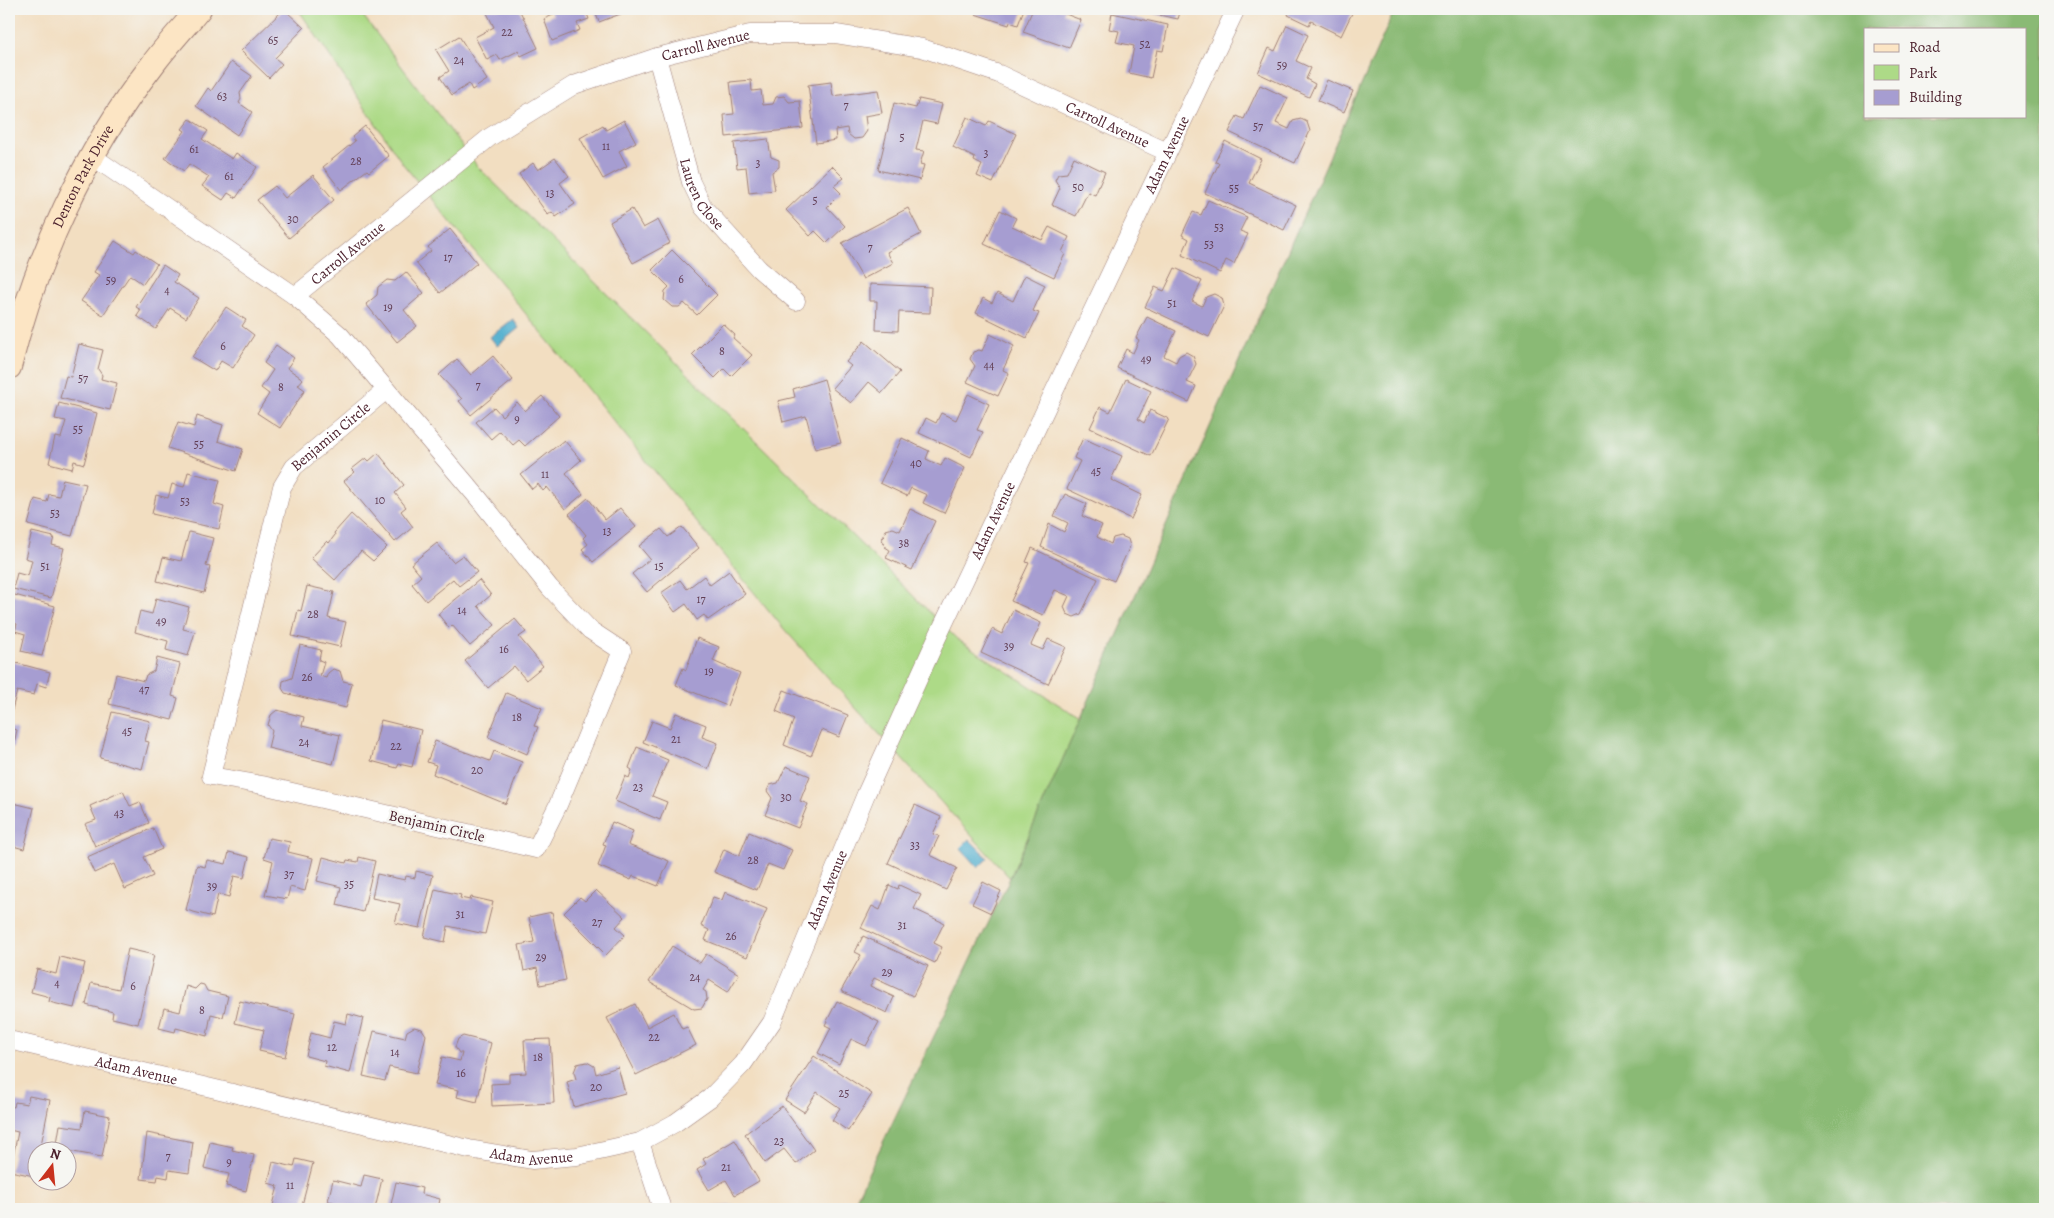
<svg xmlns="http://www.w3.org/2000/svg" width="2054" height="1218" viewBox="0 0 2054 1218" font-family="Alegreya,serif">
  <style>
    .green { fill: #adda87; stroke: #7c7c59 }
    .forest { fill: #8aba74; stroke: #6a6c50; fill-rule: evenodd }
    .water { fill: #4faece; stroke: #4c667c }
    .building { fill: #a69dd1 }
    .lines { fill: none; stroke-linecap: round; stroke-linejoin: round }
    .street-casing { stroke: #9e7e76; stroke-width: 19 }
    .secondary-casing { stroke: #9e7e76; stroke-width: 26 }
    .street { stroke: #fff; stroke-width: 18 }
    .secondary { stroke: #fce5c4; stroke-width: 24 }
    .labels { text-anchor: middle; stroke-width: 5; stroke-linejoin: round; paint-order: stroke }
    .number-label { font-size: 12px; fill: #613e54 }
    .street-label { font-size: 15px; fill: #4a1f2b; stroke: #f6f6f2 }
  </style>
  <rect width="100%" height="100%" fill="#f6f6f2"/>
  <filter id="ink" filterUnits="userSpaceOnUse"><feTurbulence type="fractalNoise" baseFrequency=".02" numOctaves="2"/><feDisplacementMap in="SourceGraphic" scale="10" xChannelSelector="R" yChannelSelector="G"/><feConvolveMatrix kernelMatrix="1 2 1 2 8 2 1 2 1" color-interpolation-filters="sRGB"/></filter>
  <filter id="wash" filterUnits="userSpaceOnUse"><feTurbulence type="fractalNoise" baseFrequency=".0096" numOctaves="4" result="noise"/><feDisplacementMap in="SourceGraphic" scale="20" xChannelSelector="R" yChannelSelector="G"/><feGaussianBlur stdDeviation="1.12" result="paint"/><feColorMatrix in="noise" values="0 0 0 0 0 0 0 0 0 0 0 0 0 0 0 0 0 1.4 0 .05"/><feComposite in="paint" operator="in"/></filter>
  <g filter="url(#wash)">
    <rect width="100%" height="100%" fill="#f2dec1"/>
    <path class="green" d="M298 9H358L478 167 957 639 1081 719 1010 878 784 629 403 164Z"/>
    <path class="forest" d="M1395 9H2045V1209H851L1010 878ZM1865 29H2025V116H1865Z"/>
    <path class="water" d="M513 319 519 328 497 346 490 337Z
      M969 839 988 858 978 868 960 848Z"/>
    <g id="blocks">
      <path class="building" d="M284 9 304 28 275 58 282 64 269 78 241 51Z
        M485 9H519L538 48 521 56 518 51 500 60 497 55 487 60 475 37 494 27Z
        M550 9H585L589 19 577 23 580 30 552 41 544 19 553 15Z
        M594 9H621L623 13 599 22Z
        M973 9H1024L1018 25 1010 22 1009 25 975 14 977 10Z
        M1033 9H1065L1063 13 1081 20 1069 48 1023 32Z
        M1130 9H1181L1178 19Z
        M1290 9H1354L1341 36 1311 21 1309 25 1288 15Z
        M1112 13 1168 25 1163 51 1157 50 1151 78 1129 73 1134 46 1116 42 1119 31 1109 29Z
        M1287 25 1308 35 1296 61 1311 68 1306 79 1315 84 1309 97 1258 73 1269 48 1275 51Z
        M459 36 487 80 472 90 469 84 452 95 440 77 449 71 436 50Z
        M231 62 252 76 240 93 241 99 239 103 252 112 237 135 196 106 208 88 211 91Z
        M751 80 752 91 761 90 763 105 773 104 776 97 784 96 789 102 800 101 803 128 726 137 724 115 734 114 730 82Z
        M1327 80 1353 91 1344 112 1318 101Z
        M831 82 833 96 878 90 882 113 865 116 867 131 862 138 854 139 848 134 847 128 835 130 836 140 816 143 808 85Z
        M1260 85 1288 98 1276 123 1289 129 1293 121 1301 119 1307 122 1310 131 1295 163 1229 132 1237 116 1244 119Z
        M919 99 942 104 937 124 923 121 916 150 924 151 920 164 924 165 920 180 878 170 894 103 916 108Z
        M967 117 986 126 989 121 1016 134 993 183 977 176 982 165 974 161 975 158 953 147Z
        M190 119 208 131 202 139 232 159 236 153 257 167 236 198 228 193 223 200 202 186 209 177 206 175 189 164 184 171 165 158 185 131 182 129Z
        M624 120 636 142 619 151 627 166 603 179 580 138 603 125 606 130Z
        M365 126 389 156 369 172 367 170 341 190 323 167 355 141 352 137Z
        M768 139 771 157 779 160V167L772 172 775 190 749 193 746 167 737 168 734 143Z
        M1225 141 1261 159 1249 183 1296 205 1284 230 1205 193 1219 163 1215 162Z
        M1074 157 1105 172 1095 195 1088 192 1076 216 1052 205 1060 188 1055 180 1058 174 1067 173Z
        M555 158 569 176 560 183 575 204 556 217 552 212 548 215 519 174 533 163 538 170Z
        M832 166 844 178 834 186 841 193 827 207 845 226 827 243 815 231 810 236 786 210Z
        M313 175 334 200 289 238 257 200 275 186 285 198Z
        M1208 200 1247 217 1240 231 1248 234 1234 264 1226 260 1220 273 1182 255 1189 239 1182 235 1187 224 1193 212 1201 215Z
        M908 208 921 234 887 252 893 263 863 279 842 243Z
        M632 209 643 228 658 220 670 243 633 263 610 222Z
        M1000 210 1016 218 1012 226 1042 240 1049 227 1069 237 1062 252 1065 254 1054 277 984 244Z
        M450 229 477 263 440 293 416 263 431 251 428 247Z
        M115 241 134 253 136 250 157 264 143 284 130 275 103 315 81 301 99 275 94 272Z
        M672 250 717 295 697 315 684 303 679 307H672L664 300 665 291 669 287 652 270Z
        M163 265 178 275 174 282 199 298 186 318 170 308 156 329 137 316 141 310 136 307Z
        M1175 268 1202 281 1192 301 1202 306 1206 297 1214 294 1222 298 1224 306 1209 337 1145 307 1155 287 1164 291Z
        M406 272 424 293 404 310 417 326 397 342 366 304 377 295 378 287 387 280 395 281Z
        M1025 275 1045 285 1033 311 1039 313 1027 338 976 313 983 298 992 303 997 293 1013 301Z
        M870 284 931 287 930 313 899 312 898 331 876 330 877 301H870Z
        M226 307 246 320 242 326 254 335 233 368 221 361 215 371 192 357Z
        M1147 317 1176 331 1164 356 1176 362 1179 356 1186 352 1193 356 1196 364 1187 382 1196 386 1189 402 1117 368 1126 349 1133 353 1139 340 1136 338Z
        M723 324 735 335 733 338 752 355 731 376 724 369 715 378 692 355Z
        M990 334 1014 346 1003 370 1009 373 998 396 967 382 975 366 970 359 973 352 979 350 982 351Z
        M864 341 900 372 882 393 869 382 851 403 832 388 851 366 846 362Z
        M79 344 103 350 98 369 102 375 101 379 117 383 110 410 60 398 66 376 71 377Z
        M276 345 294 358 287 368 303 379 298 385 305 390 280 428 257 413 269 394 261 388 273 370 264 363Z
        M493 356 513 380 471 415 459 401 462 399 439 375 457 359 471 375Z
        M824 379 841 443 815 449 806 416 783 422 778 401 795 397 793 389Z
        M1126 379 1151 391 1138 419 1144 423 1150 410 1169 419 1151 456 1090 428 1100 407 1110 412Z
        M968 394 989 404 977 430 983 432 971 457 919 433 926 418 936 423 941 413 956 420Z
        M542 396 559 416 525 446 519 440 513 445 500 431 491 439 476 422 494 407 502 416 517 402 525 411Z
        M59 403 97 413 84 464 74 461 72 469 49 463 55 437 61 438 66 421 55 419Z
        M197 416 223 425 218 441 243 449 236 471 168 448 178 422 194 427Z
        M902 438 929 451 926 459 941 466 945 458 965 468 944 513 923 503 927 495 911 488 907 496 880 483Z
        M1083 438 1122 456 1111 480 1142 495 1131 519 1067 489 1080 461 1074 458Z
        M564 440 581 460 566 473 583 494 565 509 547 487 543 491 538 484 532 489 521 475Z
        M378 453 404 485 395 493 406 507 401 511 413 527 395 542 344 481 355 472 352 469 366 458 369 461Z
        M188 472 220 480 214 504 224 507 219 529 152 514 156 495 168 498 172 484 184 487Z
        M63 479 86 484 72 536 28 525 35 499 47 502 49 494 59 496Z
        M1065 494 1087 504 1082 516 1102 525 1097 537 1111 544 1113 538 1121 536 1128 539 1130 546 1114 581 1041 547 1049 524 1064 532 1068 523 1054 516Z
        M588 498 605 520 620 508 636 527 593 562 582 549 588 544 583 538 586 535 569 514Z
        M910 509 935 521 912 570 886 558 890 550 885 547 882 539 886 530 893 528 900 531Z
        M351 514 387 547 373 561 361 551 335 580 311 558 327 541 329 543 335 535 334 533Z
        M682 527 699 548 647 592 632 574 650 559 639 546 661 529 668 537Z
        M32 532 54 537 52 545 64 548 51 598 13 589 17 573 28 576 32 560 25 558Z
        M189 532 213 538 206 566 210 567 204 593 157 581 163 557 181 561Z
        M437 543 453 562 463 555 477 572 459 586 453 579 426 601 412 584 421 576 411 564Z
        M1032 548 1098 579 1081 614 1074 617 1067 614 1064 607 1069 596 1055 590 1043 615 1011 601 1029 563 1026 562Z
        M729 571 745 594 708 620 704 615 697 620 686 604 675 612 661 593 680 580 687 589 704 576 710 585Z
        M479 580 491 595 478 606 495 625 470 646 452 625 449 628 438 614Z
        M307 586 334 592 328 618 346 622 340 647 292 636 298 610 301 611Z
        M11 594 55 606 42 656 21 651 25 634 15 631 17 624 9 622Z
        M156 598 189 607 183 629 195 632 188 656 166 650 168 641 135 632 140 611 152 614Z
        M1013 610 1041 623 1031 645 1043 650 1048 639 1066 647 1048 684 981 653 992 629 1002 634Z
        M515 619 526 632 519 637 543 666 526 680 514 666 488 688 465 661Z
        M697 638 719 647 713 661 740 673 727 706 676 685 683 668 686 670Z
        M300 645 321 650 319 660 324 662 320 676 326 678 328 673 333 669 340 671 343 681 352 683 346 708 285 693 282 688 283 681 292 678Z
        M157 658 180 664 172 696 178 698 172 720 109 704 116 674 144 681 146 675 154 671Z
        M9 661 50 672 46 687 37 684 34 695 17 691 9 721Z
        M784 690 848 715 839 737 822 730 811 756 784 745 794 719 776 711Z
        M506 693 542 708 534 726 538 727 527 754 488 737Z
        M277 710 304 717 302 726 340 735 333 764 268 748 272 731 268 725 271 715Z
        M112 712 150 721 145 741 149 742 142 769 100 758Z
        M676 713 706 725 702 737 718 743 708 769 643 742 652 721 670 728Z
        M381 720 421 730 412 767 399 764 397 768 371 761Z
        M9 728 17 730 13 748 9 747Z
        M435 741 490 761 494 751 522 762 506 804 433 774 436 765 427 762Z
        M637 747 668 760 652 796 667 802 660 820 615 801 625 776 629 778 632 770 629 768Z
        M786 766 810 776 800 801 808 804 798 828 765 815 772 798 767 791 770 785 778 783Z
        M123 791 130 806 140 802 149 823 95 846 85 824 96 820 90 806Z
        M9 802 34 808 24 849 9 845Z
        M915 805 941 817 933 834 939 836 930 855 957 868 946 890 888 863Z
        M612 822 633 831 628 845 669 861 658 886 633 876 631 880 598 866 606 845 603 844Z
        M153 828 162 849 144 857 153 876 125 889 114 864 94 873 87 857Z
        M749 832 792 850 783 870 768 864 757 890 714 872 724 849 739 856Z
        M269 838 290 842 288 852 313 858 305 891 290 887 287 899 265 895 273 861 264 858Z
        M229 852 249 857 244 878 234 876 229 897 218 894 213 917 186 910 197 865 205 867 207 860 226 864Z
        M323 857 346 863 347 860 358 862 359 857 375 861 363 912 337 905 341 887 317 881Z
        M416 871 433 875 420 928 395 923 400 904 372 898 377 874 405 880 406 876 415 878Z
        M983 882 1001 891 991 913 972 904Z
        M889 885 898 889 899 885 921 895 914 909 944 923 934 943 942 947 935 963 861 928 872 906 880 910Z
        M435 889 461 895 460 898 470 900 471 897 493 902 485 934 448 926 445 942 424 937Z
        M596 890 625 917 616 927 625 935 606 955 564 913 580 897 585 901Z
        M725 892 767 909 747 957 705 940 709 930 701 926 713 897 722 900Z
        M552 912 566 980 540 985 537 968 524 971 519 945 534 942 529 917Z
        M863 936 928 966 913 996 874 978 870 986 894 997 887 1013 841 991 861 955 855 952Z
        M672 946 700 963 706 954 739 974 728 992 709 980 703 990 706 992 707 999 702 1008 694 1009 649 982Z
        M128 949 154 955 138 1024 112 1018 113 1012 86 1005 91 983 119 989Z
        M60 957 85 963 74 1008 49 1002 50 997 31 992 37 969 56 974Z
        M200 984 204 985 207 991 228 996 223 1017 211 1014 207 1036 176 1028 175 1032 159 1028 164 1008 180 1012 186 986 195 989Z
        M240 1001 295 1014 285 1057 259 1051 264 1030 235 1023Z
        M837 1001 879 1022 866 1046 851 1039 839 1064 818 1053 831 1028 825 1025Z
        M635 1004 647 1027 674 1013 682 1029 687 1027 696 1045 636 1075 607 1018Z
        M348 1014 363 1018 350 1073 324 1066 325 1061 306 1056 311 1033 330 1038 334 1021 346 1024Z
        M414 1027 422 1029 426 1035 417 1073 389 1067 385 1081 363 1076 374 1031 405 1038 407 1031Z
        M463 1036 491 1043 477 1102 457 1097 459 1090 435 1085 442 1057 460 1061 462 1053H459L455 1047 458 1039Z
        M550 1039 554 1103 492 1106 491 1084 509 1083V1074L526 1073 524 1040Z
        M814 1056 872 1094 848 1131 832 1120 840 1108 817 1092 804 1112 785 1100Z
        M587 1062 594 1066 596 1074 618 1067 625 1093 574 1107 567 1082 576 1079 574 1072 577 1064Z
        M29 1096 50 1100 40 1150H38L34 1176 10 1171 18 1132 9 1130V1106L14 1107 15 1102 27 1104Z
        M782 1106 814 1150 796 1164 784 1149 765 1163 745 1134Z
        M85 1111 110 1116 102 1157 56 1149 60 1125 82 1128Z
        M147 1133 193 1142 189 1173 169 1170 168 1178 158 1176 157 1181 141 1179Z
        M735 1140 759 1181 735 1195 726 1180 709 1190 697 1170 706 1164 703 1159Z
        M210 1142 233 1147 232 1150 254 1155 246 1191 226 1186 229 1174 204 1168Z
        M296 1159 313 1163 301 1209H272L278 1186 268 1183 273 1162 294 1167Z
        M364 1175 382 1179 375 1209H345L346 1205 328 1201 333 1180 361 1187Z
        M396 1182 422 1188 421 1194 440 1199 438 1209H390Z
        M739 1205V1209H709V1207Z"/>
    </g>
  </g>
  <g filter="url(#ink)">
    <use href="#blocks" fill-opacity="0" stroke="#9e7e76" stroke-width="1"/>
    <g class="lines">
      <defs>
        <g id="street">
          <path id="s1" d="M657 57 691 182 703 207 759 269 796 301"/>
          <path id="s2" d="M92 156 295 296 340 335 479 499 550 588 590 630 622 651 558 805 536 849 262 785 211 776 282 487 294 467 386 390"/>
          <path id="s3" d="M295 296 490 137 574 85 657 57 750 34H836L922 48 999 74 1167 152"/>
          <path id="s4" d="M9 1040 469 1149 532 1160 577 1156 640 1142 675 1123 710 1098 743 1064 772 1022 866 794 935 642 1236 9"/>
          <path d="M640 1142 662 1209"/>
        </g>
        <g id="secondary">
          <path id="s5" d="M9 367C36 258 84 153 153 64 167 45 184 27 199 9"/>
        </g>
      </defs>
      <use href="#street" class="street-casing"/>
      <use href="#secondary" class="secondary-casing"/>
      <use href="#street" class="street"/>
      <use href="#secondary" class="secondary"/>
    </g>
  </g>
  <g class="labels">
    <g class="number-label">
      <text x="507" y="36">22</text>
      <text x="273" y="44">65</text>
      <text x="1145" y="48">52</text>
      <text x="459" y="64">24</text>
      <text x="1282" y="69">59</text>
      <text x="222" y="100">63</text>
      <text x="846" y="109">7</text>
      <text x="1258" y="130">57</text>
      <text x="902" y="141">5</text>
      <text x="606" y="150">11</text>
      <text x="194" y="153">61</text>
      <text x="986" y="157">3</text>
      <text x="356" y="165">28</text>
      <text x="758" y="167">3</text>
      <text x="229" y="180">61</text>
      <text x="1078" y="191">50</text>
      <text x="1234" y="192">55</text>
      <text x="550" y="197">13</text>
      <text x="815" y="204">5</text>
      <text x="293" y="223">30</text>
      <text x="1219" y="231">53</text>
      <text x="1209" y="248">53</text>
      <text x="870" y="251">7</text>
      <text x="448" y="261">17</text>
      <text x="681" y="283">6</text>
      <text x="111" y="284">59</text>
      <text x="167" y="294">4</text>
      <text x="1172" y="307">51</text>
      <text x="388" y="311">19</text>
      <text x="223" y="350">6</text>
      <text x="722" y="355">8</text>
      <text x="1146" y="363">49</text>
      <text x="989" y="369">44</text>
      <text x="83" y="382">57</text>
      <text x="478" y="389">7</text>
      <text x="281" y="391">8</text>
      <text x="517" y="423">9</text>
      <text x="78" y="433">55</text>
      <text x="199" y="448">55</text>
      <text x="916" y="467">40</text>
      <text x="1096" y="475">45</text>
      <text x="545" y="478">11</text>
      <text x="380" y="504">10</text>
      <text x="185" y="505">53</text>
      <text x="55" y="517">53</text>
      <text x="607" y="535">13</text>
      <text x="904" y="547">38</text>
      <text x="45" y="570">51</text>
      <text x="659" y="570">15</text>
      <text x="701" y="603">17</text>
      <text x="462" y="614">14</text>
      <text x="313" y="618">28</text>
      <text x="161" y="625">49</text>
      <text x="1009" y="650">39</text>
      <text x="504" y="653">16</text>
      <text x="709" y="675">19</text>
      <text x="307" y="681">26</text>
      <text x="144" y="693">47</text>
      <text x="517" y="721">18</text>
      <text x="127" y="735">45</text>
      <text x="676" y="743">21</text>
      <text x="304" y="746">24</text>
      <text x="396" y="750">22</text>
      <text x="477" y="774">20</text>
      <text x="638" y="791">23</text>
      <text x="786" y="801">30</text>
      <text x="119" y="817">43</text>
      <text x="915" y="849">33</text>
      <text x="753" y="864">28</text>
      <text x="289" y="878">37</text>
      <text x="349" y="888">35</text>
      <text x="212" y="890">39</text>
      <text x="460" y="918">31</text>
      <text x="597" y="926">27</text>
      <text x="902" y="929">31</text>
      <text x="731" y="940">26</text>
      <text x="541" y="961">29</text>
      <text x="887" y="976">29</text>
      <text x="695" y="981">24</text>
      <text x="57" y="987">4</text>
      <text x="133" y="990">6</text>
      <text x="202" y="1014">8</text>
      <text x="654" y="1041">22</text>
      <text x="332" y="1051">12</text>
      <text x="395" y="1056">14</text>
      <text x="538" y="1061">18</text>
      <text x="461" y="1077">16</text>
      <text x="596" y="1091">20</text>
      <text x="844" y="1097">25</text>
      <text x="779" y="1145">23</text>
      <text x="168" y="1160">7</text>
      <text x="229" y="1166">9</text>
      <text x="726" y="1171">21</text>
      <text x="290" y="1189">11</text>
    </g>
    <g class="street-label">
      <text dy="5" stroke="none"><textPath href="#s3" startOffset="488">Carroll Avenue</textPath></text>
      <text dy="5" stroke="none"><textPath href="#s3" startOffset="908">Carroll Avenue</textPath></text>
      <text dy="5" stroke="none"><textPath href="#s4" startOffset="1781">Adam Avenue</textPath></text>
      <text dy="5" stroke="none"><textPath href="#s5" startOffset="205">Denton Park Drive</textPath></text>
      <text dy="5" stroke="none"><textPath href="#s1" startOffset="145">Lauren Close</textPath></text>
      <text dy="5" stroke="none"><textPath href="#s3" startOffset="68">Carroll Avenue</textPath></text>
      <text dy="5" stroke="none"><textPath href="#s2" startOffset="1649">Benjamin Circle</textPath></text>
      <text dy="5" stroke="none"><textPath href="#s4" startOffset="1376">Adam Avenue</textPath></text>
      <text transform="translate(437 826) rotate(13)" y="5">Benjamin Circle</text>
      <text dy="5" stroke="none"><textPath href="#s4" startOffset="971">Adam Avenue</textPath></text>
      <text dy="5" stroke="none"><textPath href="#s4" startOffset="131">Adam Avenue</textPath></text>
      <text dy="5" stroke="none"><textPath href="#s4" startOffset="536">Adam Avenue</textPath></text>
    </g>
  </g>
  <rect width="2054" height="1218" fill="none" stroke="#f6f6f2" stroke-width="30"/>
  <rect x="1864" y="28" width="162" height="90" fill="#f6f6f2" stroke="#b1a0a2"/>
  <rect x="1874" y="44" width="25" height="8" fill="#fce5c4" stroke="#b1a0a2"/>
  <text x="1909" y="52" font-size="15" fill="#4a1f2b">Road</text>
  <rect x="1874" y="65" width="25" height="15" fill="#adda87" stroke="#b1a0a2"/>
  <text x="1909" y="78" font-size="15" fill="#4a1f2b">Park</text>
  <rect x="1874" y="90" width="25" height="15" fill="#a69dd1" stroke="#b1a0a2"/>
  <text x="1909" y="102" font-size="15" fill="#4a1f2b">Building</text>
  <g transform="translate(52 1166) rotate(16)"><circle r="24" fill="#f6f6f2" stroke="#b1a0a2"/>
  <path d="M0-4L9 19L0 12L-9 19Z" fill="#c8321e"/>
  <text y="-8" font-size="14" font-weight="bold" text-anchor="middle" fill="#4a1f2b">N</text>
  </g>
</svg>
